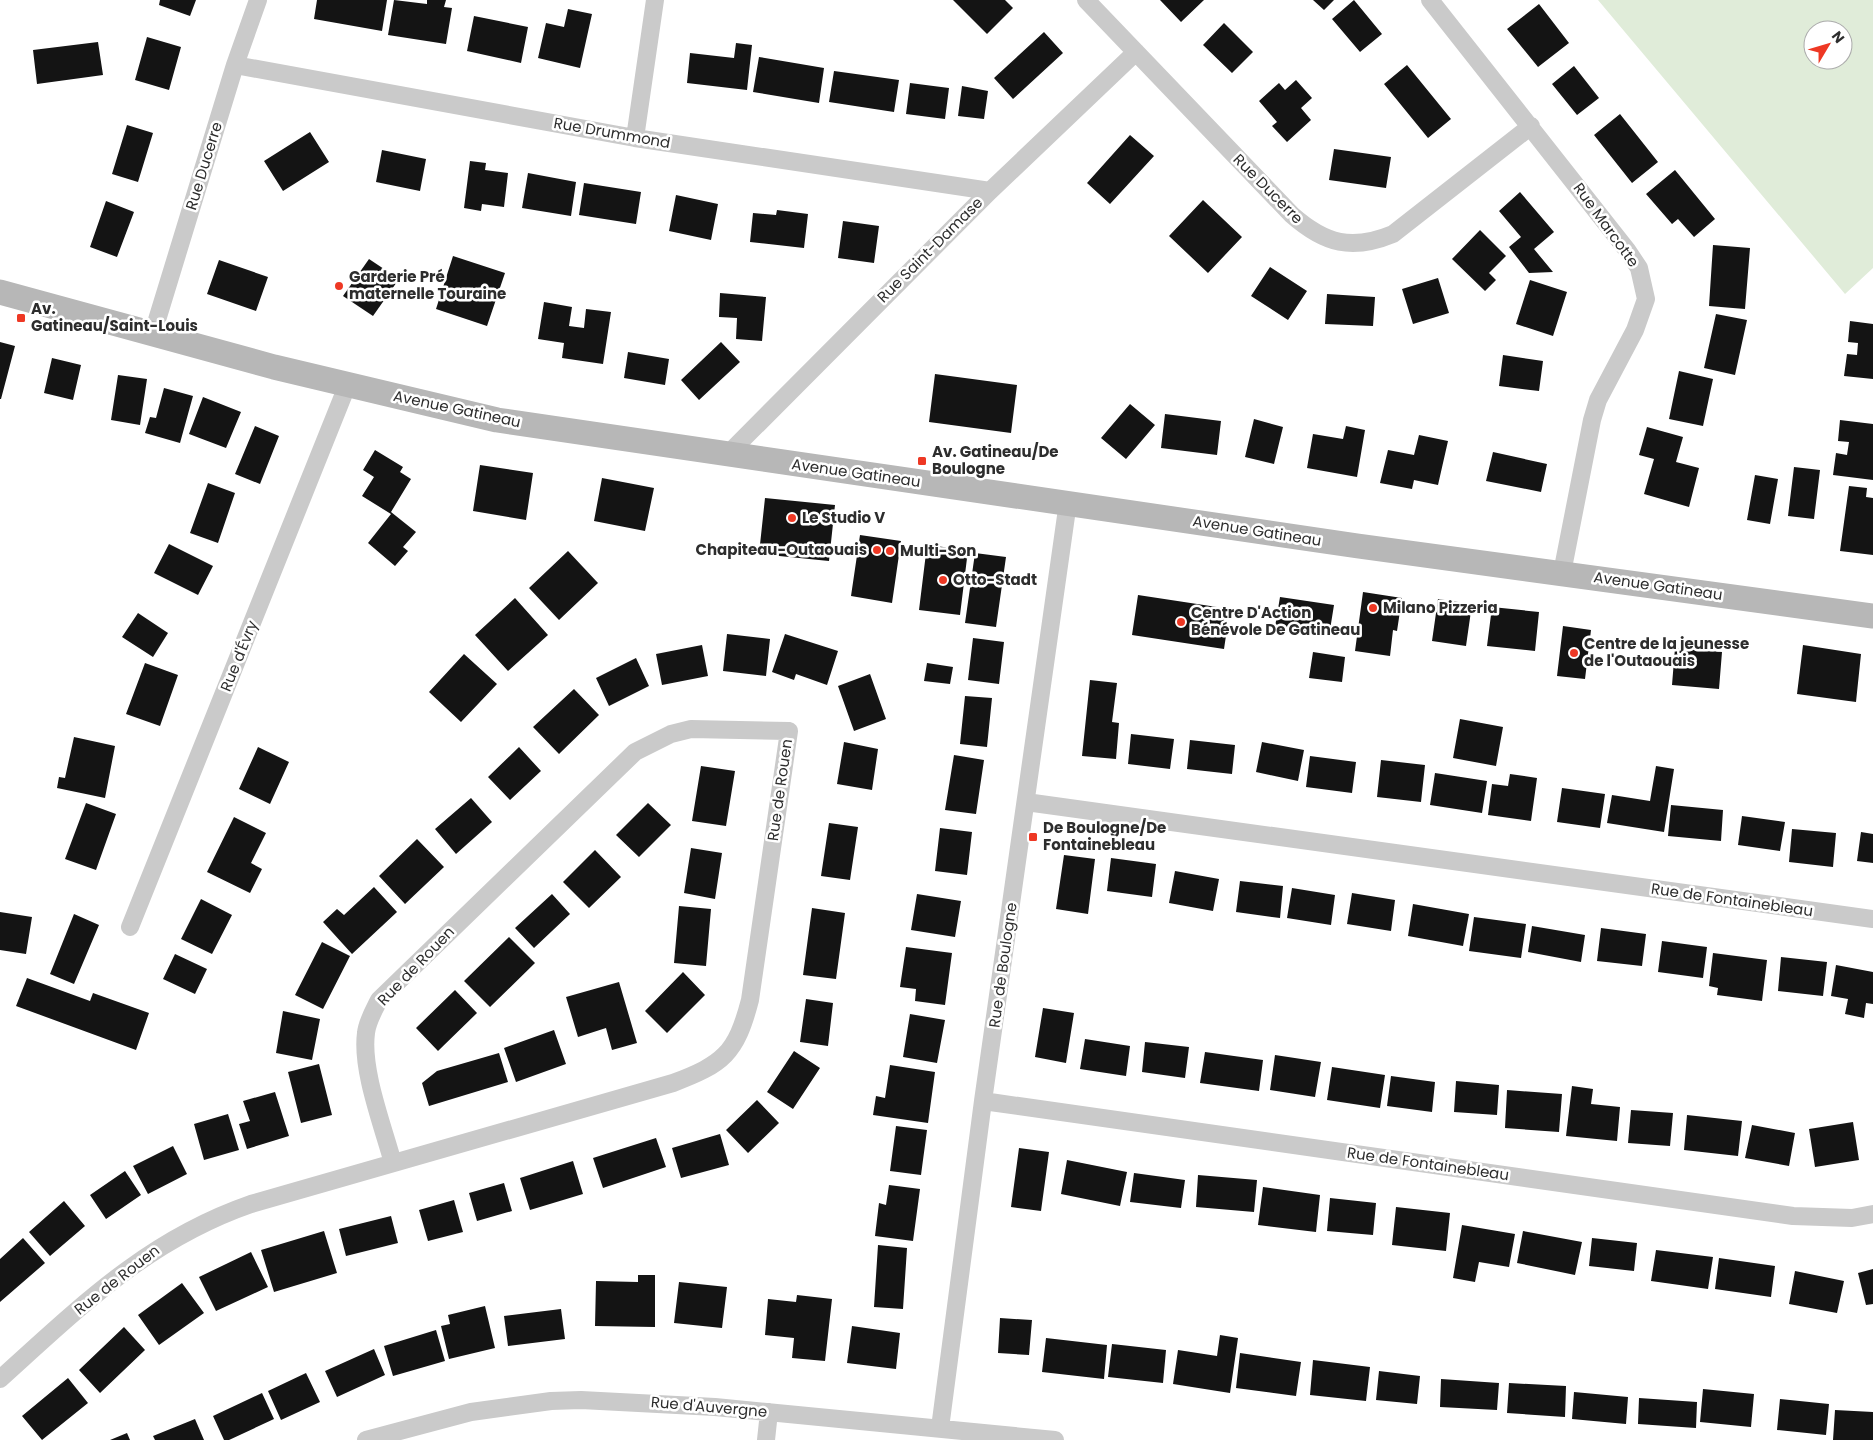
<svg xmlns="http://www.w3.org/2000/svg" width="1873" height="1440" viewBox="0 0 1873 1440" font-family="Poppins,sans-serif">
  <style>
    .green { fill: #e0ecd9; fill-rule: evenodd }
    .building { fill: #141414 }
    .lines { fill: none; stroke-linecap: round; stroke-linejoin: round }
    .street { stroke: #cacaca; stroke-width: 18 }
    .secondary { stroke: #b7b7b7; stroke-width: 25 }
    .poi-dot { fill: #ee3824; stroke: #fff; stroke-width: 2 }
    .labels { text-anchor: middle; stroke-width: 5; stroke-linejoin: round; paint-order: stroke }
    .street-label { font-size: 15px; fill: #2d2d2d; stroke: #fff }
    .poi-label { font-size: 15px; font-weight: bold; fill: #2d2d2d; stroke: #fff; text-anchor: start }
  </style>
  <rect width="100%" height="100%" fill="#fff"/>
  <path class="green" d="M1598 0H1873V268L1845 294ZM1813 30H1843V60H1813Z"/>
  <path class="building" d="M160 0H196L190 16 159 5Z
    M317 0H387L382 31 314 19Z
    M394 0 427 4V0H446L444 7 452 8 446 44 388 35Z
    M953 0H1005L1013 8 987 34Z
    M1160 0H1204L1181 22Z
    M1313 0H1334L1324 10Z
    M1354 0 1382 34 1360 52 1332 19Z
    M1539 4 1569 43 1538 67 1507 29Z
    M568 9 592 14 580 68 538 58 546 23 564 27Z
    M474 16 528 27 521 63 467 51Z
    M1224 23 1253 52 1232 73 1203 45Z
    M1044 32 1063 53 1013 99 994 78Z
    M147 37 181 47 169 90 135 80Z
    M98 42 103 75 37 84 33 50Z
    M736 43 752 45 747 90 687 83 690 53 734 58Z
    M759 57 824 68 819 103 753 92Z
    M1407 65 1451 119 1428 138 1384 84Z
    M1574 66 1599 98 1577 115 1552 84Z
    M834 71 899 80 894 112 829 102Z
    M1296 80 1312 98 1301 108 1311 120 1287 142 1272 126 1277 122 1259 101 1279 83 1285 90Z
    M910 83 949 88 945 119 906 114Z
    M962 86 988 91 984 119 958 116Z
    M1620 114 1658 162 1632 183 1594 135Z
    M127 125 153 133 138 182 112 174Z
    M310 132 329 162 283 191 264 161Z
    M1130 135 1154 156 1110 204 1087 183Z
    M1334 149 1391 157 1386 188 1329 180Z
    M382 150 426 159 420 191 376 182Z
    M470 161 486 163 485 170 508 173 504 207 482 204 481 211 464 208Z
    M1675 170 1715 219 1694 237 1678 219 1672 224 1646 194Z
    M528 173 576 182 571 216 522 208Z
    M584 183 641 192 636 224 579 215Z
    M1520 192 1554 232 1534 249 1553 272 1529 273 1509 247 1521 237 1499 211Z
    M676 195 718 204 711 240 669 231Z
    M1203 200 1242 237 1208 273 1169 236Z
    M106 201 134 212 117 257 90 247Z
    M777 210 808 214 804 248 750 242 753 213 776 215Z
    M843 221 879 226 874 263 838 258Z
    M1480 230 1506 256 1489 273 1496 280 1485 291 1452 259Z
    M1713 245 1750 248 1745 309 1709 306Z
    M453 256 505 273 487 326 436 309Z
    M369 259 399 279 373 316 343 296Z
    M219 260 268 277 256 311 207 294Z
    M1270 267 1307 291 1288 320 1251 296Z
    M1438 278 1449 313 1413 324 1402 289Z
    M1530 280 1567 292 1553 336 1516 324Z
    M720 293 766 297 762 341 736 339 737 318 719 317Z
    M1327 294 1375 297 1373 326 1325 324Z
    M544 302 572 307 569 326 584 328 586 309 611 312 603 364 562 358 564 343 538 339Z
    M1716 314 1747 320 1735 375 1704 368Z
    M1850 321 1873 324V379L1844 376 1847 354 1857 355 1858 343 1848 342Z
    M0 342 15 346 1 399H0Z
    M721 342 740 362 699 400 681 380Z
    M628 352 669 359 665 385 624 378Z
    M1503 355 1543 361 1539 391 1499 386Z
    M52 358 81 365 73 400 44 393Z
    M1679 371 1713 379 1703 426 1669 419Z
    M935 374 1017 385 1011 433 929 422Z
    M118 375 147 379 140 425 111 420Z
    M164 388 193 396 180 443 145 433 150 417 156 418Z
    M203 397 241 412 226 448 189 434Z
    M1130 404 1155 425 1126 459 1101 438Z
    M1165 414 1221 421 1217 455 1161 448Z
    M1254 419 1283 427 1274 464 1245 457Z
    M1840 420 1873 424V480L1833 475 1836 453 1847 455 1849 442 1838 441Z
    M255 426 279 436 260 484 235 474Z
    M1346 426 1365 430 1357 477 1307 468 1313 434 1343 439Z
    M1647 427 1683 437 1676 462 1699 468 1689 507 1644 494 1654 459 1639 455Z
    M1419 435 1448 441 1438 485 1414 480 1412 489 1380 483 1388 450 1414 455Z
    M375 450 403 467 400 472 411 479 391 512 416 532 403 547 408 551 395 566 368 543 391 514 362 496 374 477 363 470Z
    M1493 452 1547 464 1541 492 1486 481Z
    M480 465 533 473 526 520 473 511Z
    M1794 467 1820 470 1814 519 1788 516Z
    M1755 475 1778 479 1770 524 1747 520Z
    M602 478 654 488 645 531 594 521Z
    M208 483 235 493 218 543 190 533Z
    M1849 486 1867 488 1866 497 1873 498V555L1840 551Z
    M765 498 835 505 829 561 759 554Z
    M860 535 901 541 892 603 851 596Z
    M169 544 213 566 198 595 154 573Z
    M927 545 968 550 960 615 919 610Z
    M568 551 598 583 559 620 529 588Z
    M975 553 1006 557 996 627 965 623Z
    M1363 592 1402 598 1397 631 1393 630 1390 656 1355 651Z
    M1138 595 1230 609 1224 649 1132 635Z
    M1280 597 1334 605 1329 636 1275 627Z
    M515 598 548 635 508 671 475 635Z
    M1438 599 1472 604 1466 646 1432 641Z
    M1492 607 1539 612 1535 651 1487 646Z
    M138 613 168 633 153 657 122 637Z
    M1563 626 1591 630 1585 679 1557 676Z
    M727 634 770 639 766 676 723 671Z
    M785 634 838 651 827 685 796 674 794 680 772 672Z
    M973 638 1004 642 999 684 968 680Z
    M702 645 708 676 662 685 656 654Z
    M1803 645 1861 654 1856 702 1797 694Z
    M1675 648 1722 652 1719 689 1672 685Z
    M1313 652 1345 657 1342 682 1309 678Z
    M464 654 497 684 461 722 429 692Z
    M636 658 649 686 609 706 596 678Z
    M145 663 178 675 160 726 126 714Z
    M927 663 953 667 950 684 924 681Z
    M870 674 886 719 854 731 838 686Z
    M1090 680 1117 683 1112 722 1119 723 1116 759 1082 756Z
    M574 689 599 715 559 754 533 727Z
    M965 696 992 698 987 747 960 744Z
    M1460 719 1503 727 1496 766 1453 758Z
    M1131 734 1174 739 1170 769 1128 764Z
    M74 737 115 746 105 798 57 788 59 777 65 778Z
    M1190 740 1235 745 1232 774 1187 769Z
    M844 742 878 749 872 790 837 784Z
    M1262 742 1304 750 1298 781 1256 772Z
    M258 747 289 762 270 804 239 789Z
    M519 747 541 771 510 800 488 777Z
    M954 755 984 760 976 814 945 810Z
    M1310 756 1356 762 1352 793 1306 787Z
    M1381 760 1425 765 1421 802 1377 797Z
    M701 766 735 771 726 826 692 821Z
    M1656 766 1674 769 1664 832 1607 823 1612 795 1650 801Z
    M1435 773 1487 781 1482 813 1430 805Z
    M1510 774 1537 778 1531 821 1488 815 1492 784 1508 786Z
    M1562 788 1605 794 1600 828 1557 822Z
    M471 798 492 822 456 854 435 829Z
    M86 803 116 814 96 870 65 859Z
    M648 803 671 825 639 857 616 835Z
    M1671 805 1723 810 1721 841 1668 836Z
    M1742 816 1785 822 1780 851 1738 845Z
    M234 817 266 833 251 863 262 869 250 893 207 872Z
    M829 823 858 827 850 880 821 876Z
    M940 828 972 832 967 875 935 871Z
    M1792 829 1836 833 1833 867 1789 862Z
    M1861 832 1873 834V863L1857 861Z
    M417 839 444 867 405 904 379 876Z
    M691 848 722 853 715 899 684 893Z
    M595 850 621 877 589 908 563 882Z
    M1064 855 1095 859 1088 914 1056 909Z
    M1111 858 1156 864 1152 897 1107 891Z
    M1175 871 1219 879 1213 911 1169 903Z
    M1240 881 1283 886 1280 918 1236 912Z
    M374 887 397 912 352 954 323 922 337 909 344 915Z
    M1292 888 1335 895 1331 925 1287 918Z
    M1352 893 1395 900 1391 931 1347 924Z
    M552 894 570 914 534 948 515 928Z
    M917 894 961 901 955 937 911 930Z
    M201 899 232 915 212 954 181 939Z
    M1413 904 1469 914 1463 946 1408 936Z
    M679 906 711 909 706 966 674 963Z
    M812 908 845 913 836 979 803 975Z
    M0 912 32 917 26 954 0 950Z
    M74 914 99 925 74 984 50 974Z
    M1474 917 1526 924 1521 958 1469 951Z
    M1532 926 1585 935 1581 962 1528 952Z
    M1601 928 1646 934 1642 966 1597 961Z
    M509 937 535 963 490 1007 464 981Z
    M1662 941 1707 947 1703 978 1658 972Z
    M322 942 350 956 323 1009 295 995Z
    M906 947 952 953 945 1005 915 1001 916 989 900 987Z
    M1713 953 1767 960 1762 1001 1717 995 1718 988 1709 986Z
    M175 954 207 969 195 994 163 979Z
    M1781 957 1827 962 1823 996 1778 991Z
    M1836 965 1873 972V1004L1866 1003 1864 1018 1845 1014 1848 999 1831 996Z
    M683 972 705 995 667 1033 645 1011Z
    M27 978 90 1001 93 993 149 1013 136 1050 16 1006Z
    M619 982 637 1043 612 1050 606 1028 578 1037 566 997Z
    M455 990 477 1013 438 1051 416 1028Z
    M806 999 833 1003 828 1046 800 1042Z
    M1043 1008 1074 1013 1066 1063 1035 1057Z
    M283 1011 320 1019 312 1060 276 1053Z
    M910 1014 945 1020 937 1063 903 1057Z
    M554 1030 566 1064 516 1082 504 1048Z
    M1085 1039 1130 1046 1126 1076 1080 1069Z
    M1145 1042 1189 1047 1185 1078 1142 1072Z
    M794 1051 820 1068 793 1109 767 1092Z
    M1205 1052 1263 1060 1259 1091 1200 1083Z
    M499 1053 508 1082 429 1106 422 1083 437 1071Z
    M1275 1055 1321 1062 1315 1097 1270 1090Z
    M319 1064 332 1115 301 1123 288 1072Z
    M890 1065 935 1072 928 1123 873 1115 876 1096 885 1098Z
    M1332 1067 1385 1075 1380 1108 1327 1100Z
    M1391 1076 1435 1082 1432 1112 1387 1106Z
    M1456 1081 1499 1085 1497 1115 1454 1112Z
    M1572 1086 1593 1089 1591 1104 1620 1107 1617 1141 1566 1136Z
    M1507 1090 1562 1094 1559 1132 1505 1128Z
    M275 1092 289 1136 247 1149 239 1124 250 1121 243 1101Z
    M757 1100 779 1123 748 1153 726 1130Z
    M1631 1110 1673 1113 1670 1146 1628 1143Z
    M228 1114 239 1150 204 1160 194 1124Z
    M1687 1115 1742 1121 1738 1156 1684 1150Z
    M1853 1122 1859 1160 1815 1167 1809 1129Z
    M1752 1125 1795 1133 1789 1166 1745 1158Z
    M896 1126 927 1130 921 1175 890 1171Z
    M720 1134 729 1165 681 1178 672 1148Z
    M656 1138 666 1167 603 1188 593 1158Z
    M173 1146 187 1174 148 1194 133 1166Z
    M1019 1148 1049 1152 1041 1211 1011 1207Z
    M1067 1160 1127 1172 1120 1206 1061 1194Z
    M573 1161 583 1194 530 1210 520 1178Z
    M125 1171 141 1195 106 1219 90 1195Z
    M1134 1173 1185 1180 1181 1208 1130 1202Z
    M1198 1175 1257 1180 1254 1212 1196 1207Z
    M504 1183 512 1211 477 1221 469 1193Z
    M889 1185 920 1189 913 1241 875 1236 879 1203 886 1205Z
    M1263 1187 1320 1195 1316 1232 1258 1225Z
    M1330 1198 1376 1203 1373 1235 1327 1231Z
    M454 1200 463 1232 428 1241 419 1210Z
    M64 1201 85 1226 50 1256 29 1232Z
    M1396 1207 1450 1213 1446 1251 1392 1245Z
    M391 1216 398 1243 346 1256 339 1229Z
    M1462 1225 1515 1234 1509 1267 1479 1262 1475 1282 1453 1278Z
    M324 1231 337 1273 274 1292 261 1250Z
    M1523 1231 1582 1242 1575 1275 1517 1263Z
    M23 1238 45 1263 0 1302V1259Z
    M1592 1238 1637 1243 1634 1271 1589 1266Z
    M878 1245 907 1248 903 1309 874 1307Z
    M1656 1250 1713 1257 1708 1289 1651 1281Z
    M251 1252 268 1287 216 1311 199 1277Z
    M1719 1258 1775 1266 1771 1297 1715 1289Z
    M1873 1269V1304L1866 1305 1858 1273Z
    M1795 1271 1844 1281 1837 1313 1789 1304Z
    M638 1275H655V1327L595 1326 596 1281 638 1282Z
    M679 1282 727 1287 722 1328 674 1323Z
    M182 1283 204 1313 159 1345 138 1315Z
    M797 1295 832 1299 825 1361 792 1358 794 1338 765 1335 768 1299 796 1302Z
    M485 1306 495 1348 449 1359 441 1326 450 1324 448 1315Z
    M561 1309 565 1339 508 1346 504 1316Z
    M1000 1318 1032 1320 1029 1355 998 1353Z
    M852 1326 900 1333 896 1369 847 1363Z
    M124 1327 145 1350 100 1393 79 1370Z
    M436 1330 445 1361 393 1376 384 1346Z
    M1220 1335 1238 1338 1230 1393 1173 1384 1178 1350 1217 1356Z
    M1046 1338 1107 1345 1104 1379 1042 1372Z
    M1112 1344 1166 1350 1163 1383 1108 1377Z
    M374 1349 385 1375 337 1397 325 1371Z
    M1240 1353 1301 1362 1296 1396 1236 1388Z
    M1313 1360 1370 1367 1366 1401 1310 1395Z
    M1379 1371 1420 1376 1417 1404 1376 1400Z
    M306 1373 320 1402 281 1420 268 1391Z
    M68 1378 88 1403 42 1440 22 1416Z
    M1441 1379 1499 1383 1497 1410 1440 1407Z
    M1509 1383 1566 1386 1565 1417 1507 1413Z
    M1703 1389 1754 1394 1751 1427 1700 1422Z
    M1574 1392 1628 1397 1626 1424 1572 1419Z
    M262 1393 274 1419 229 1440H224L213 1416Z
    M1639 1398 1697 1402 1696 1428 1638 1424Z
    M1780 1399 1829 1404 1826 1435 1777 1430Z
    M1835 1410 1873 1412V1440H1833Z
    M195 1419 204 1440H155L153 1436Z
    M127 1433 130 1440H110Z"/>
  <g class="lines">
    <path class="street" d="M1086 0 1292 215C1325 244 1352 251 1393 234L1531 126
      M1430 0 1627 250 1639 268 1646 299 1635 330 1598 400 1592 420 1562 573
      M235 65 635 138 990 191
      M635 138 655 0
      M153 333 235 65 258 0
      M729 453 990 191 1136 52
      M1026 802 1873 919
      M130 927 347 386
      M983 1101 1793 1216 1852 1218 1873 1214
      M0 1379C80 1307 147 1240 251 1204L673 1083C723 1064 736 1054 750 1000L789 731 691 729 671 734 635 752 379 1000C374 1010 367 1022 366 1033 361 1070 383 1126 393 1163
      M940 1428 983 1101 1068 502
      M366 1440 471 1412 551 1401 581 1400 715 1407 1055 1440
      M766 1440 769 1412"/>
    <path class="secondary" d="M0 292 274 367 497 420 1358 546 1873 616"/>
  </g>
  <g class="poi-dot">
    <circle cx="339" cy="286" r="5"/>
    <rect x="16" y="313" width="10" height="10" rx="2.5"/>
    <rect x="917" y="456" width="10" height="10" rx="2.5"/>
    <circle cx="792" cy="518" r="5"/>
    <circle cx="877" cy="550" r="5"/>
    <circle cx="890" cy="551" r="5"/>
    <circle cx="943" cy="580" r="5"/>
    <circle cx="1373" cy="608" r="5"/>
    <circle cx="1181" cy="622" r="5"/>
    <circle cx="1574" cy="653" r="5"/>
    <rect x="1028" y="832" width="10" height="10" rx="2.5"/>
  </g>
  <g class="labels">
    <g class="street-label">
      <text transform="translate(612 133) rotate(10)" y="5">Rue Drummond</text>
      <text transform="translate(204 166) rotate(-73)" y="5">Rue Ducerre</text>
      <text transform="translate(1268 189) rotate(45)" y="5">Rue Ducerre</text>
      <text transform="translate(1606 225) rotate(54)" y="5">Rue Marcotte</text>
      <text transform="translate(930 250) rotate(-45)" y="5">Rue Saint-Damase</text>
      <text transform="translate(457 409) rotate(12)" y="5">Avenue Gatineau</text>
      <text transform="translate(856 473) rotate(8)" y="5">Avenue Gatineau</text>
      <text transform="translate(1257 531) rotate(9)" y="5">Avenue Gatineau</text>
      <text transform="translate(1658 586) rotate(8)" y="5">Avenue Gatineau</text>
      <text transform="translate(239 656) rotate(-68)" y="5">Rue d'Évry</text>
      <text transform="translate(780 790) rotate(-82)" y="5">Rue de Rouen</text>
      <text transform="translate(1732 900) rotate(8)" y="5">Rue de Fontainebleau</text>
      <text transform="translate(1003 965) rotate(-82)" y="5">Rue de Boulogne</text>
      <text transform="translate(416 966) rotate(-46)" y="5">Rue de Rouen</text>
      <text transform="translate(1428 1164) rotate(8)" y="5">Rue de Fontainebleau</text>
      <text transform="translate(117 1280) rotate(-38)" y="5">Rue de Rouen</text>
      <text transform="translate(709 1407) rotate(5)" y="5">Rue d'Auvergne</text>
    </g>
    <g class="poi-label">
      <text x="349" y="282">Garderie Pré<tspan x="349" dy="17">maternelle Touraine</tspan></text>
      <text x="31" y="314">Av.<tspan x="31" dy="17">Gatineau/Saint-Louis</tspan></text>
      <text x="932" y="457">Av. Gatineau/De<tspan x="932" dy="17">Boulogne</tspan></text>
      <text x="802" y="523">Le Studio V</text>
      <text x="867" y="555" text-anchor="end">Chapiteau-Outaouais</text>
      <text x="900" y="556">Multi-Son</text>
      <text x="953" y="585">Otto-Stadt</text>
      <text x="1383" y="613">Milano Pizzeria</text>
      <text x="1191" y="618">Centre D'Action<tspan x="1191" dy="17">Bénévole De Gatineau</tspan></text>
      <text x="1584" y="649">Centre de la jeunesse<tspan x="1584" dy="17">de l'Outaouais</tspan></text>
      <text x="1043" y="833">De Boulogne/De<tspan x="1043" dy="17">Fontainebleau</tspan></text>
    </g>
  </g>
  <g transform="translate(1828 45) rotate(52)"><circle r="24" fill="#ffffff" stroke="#ababab"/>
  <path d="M0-4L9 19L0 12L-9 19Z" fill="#ee3824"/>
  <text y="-8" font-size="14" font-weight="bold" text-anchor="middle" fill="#2d2d2d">N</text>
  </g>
</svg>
